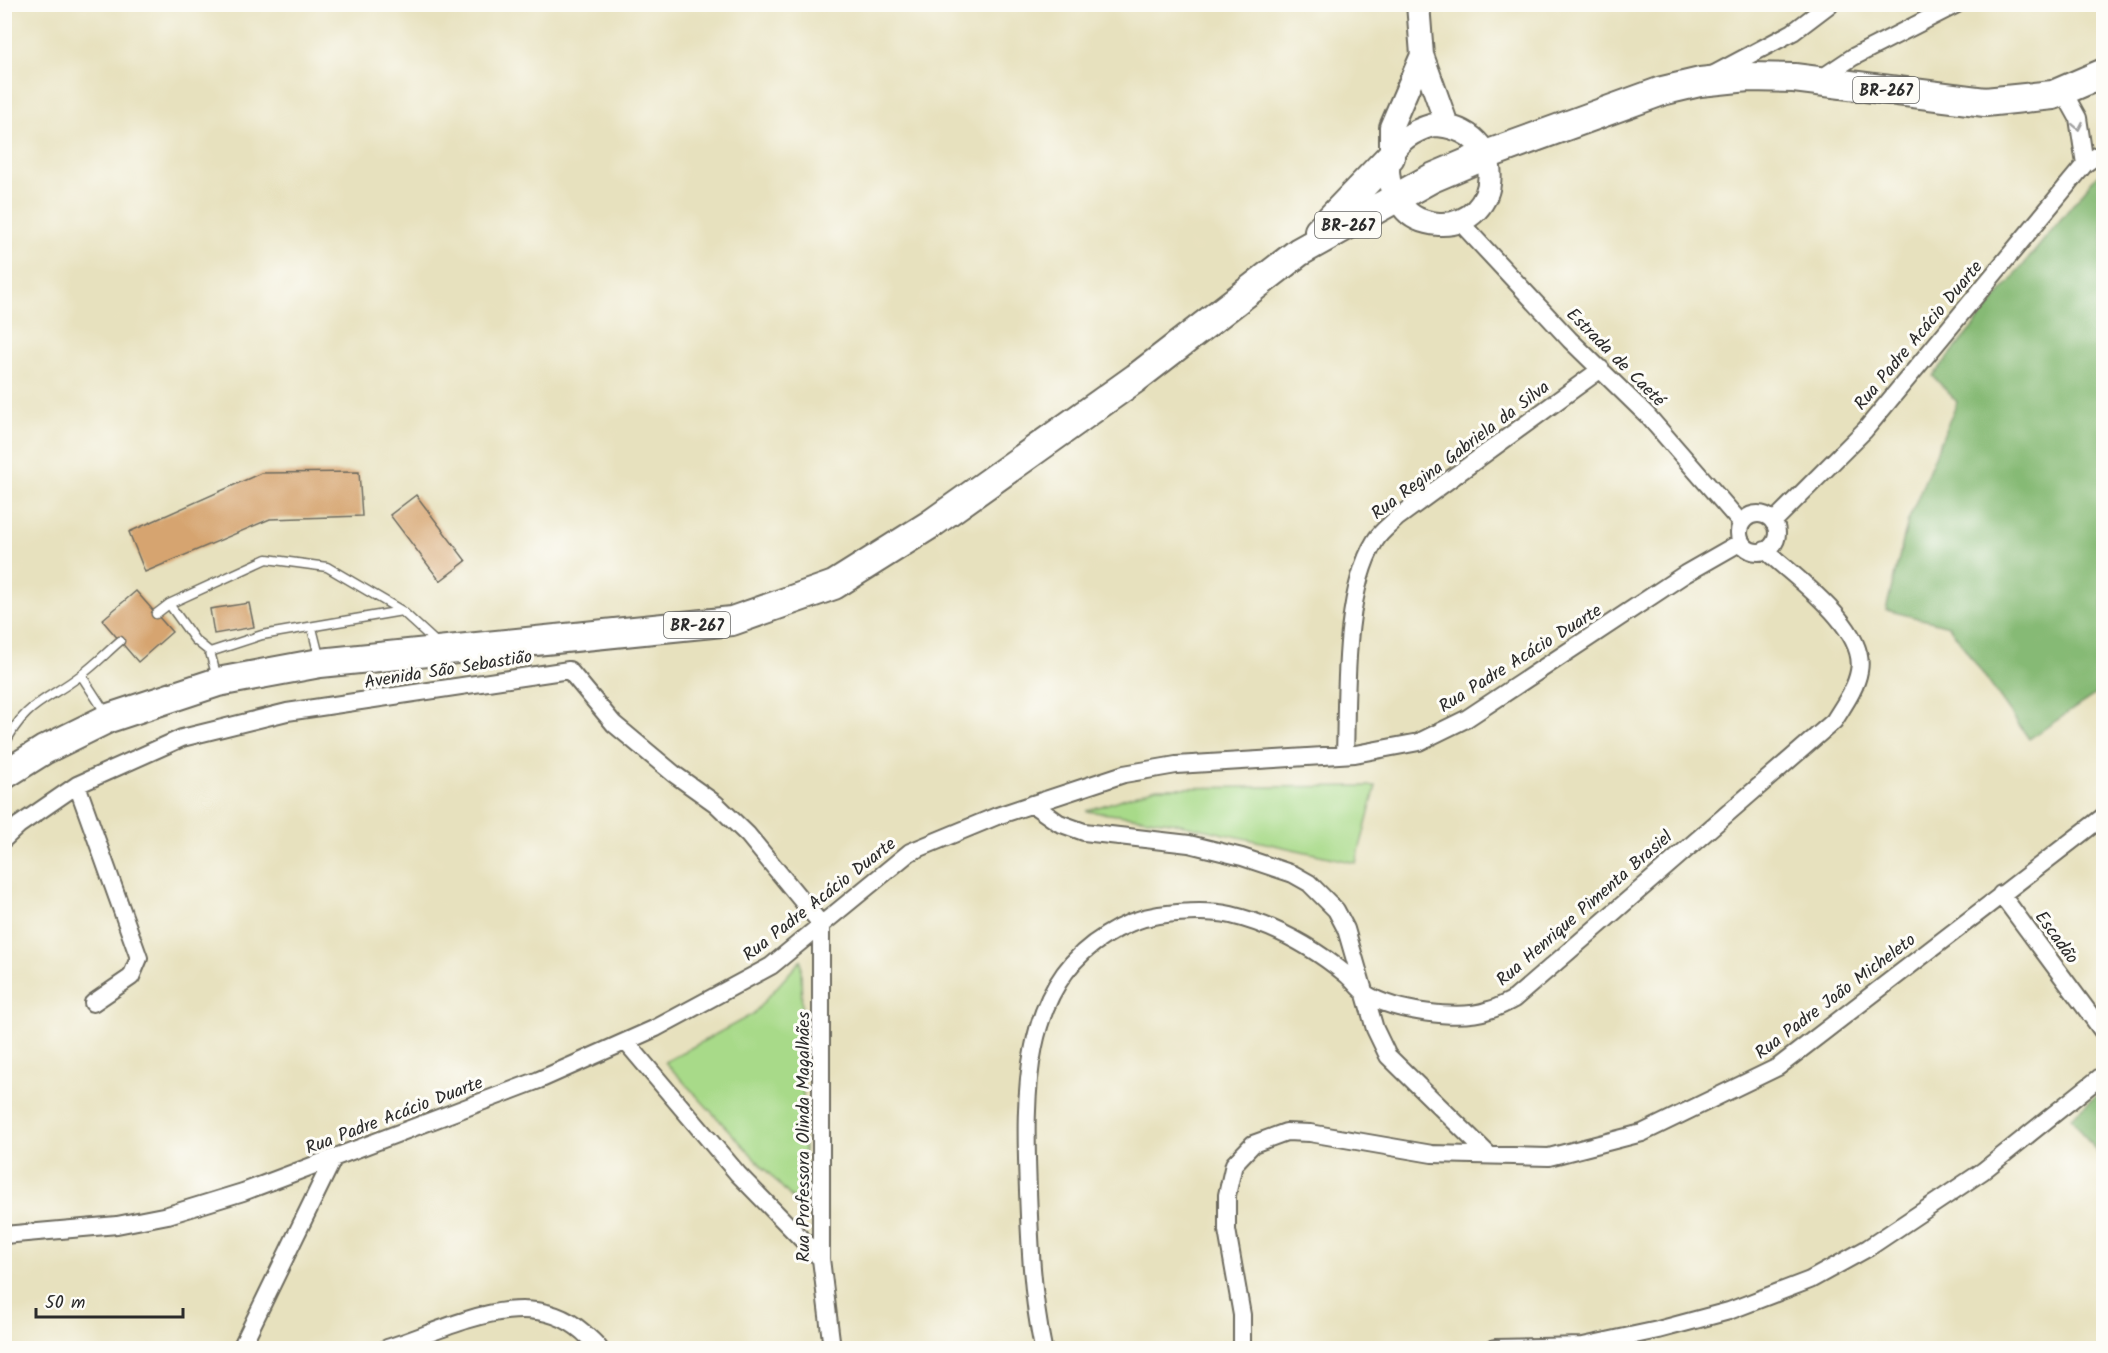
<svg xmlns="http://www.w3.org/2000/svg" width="2108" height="1353" viewBox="0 0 2108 1353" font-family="Kalam,sans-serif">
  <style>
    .green { fill: #a8da89; stroke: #6a825a; stroke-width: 1.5 }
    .forest { fill: #86ba75; stroke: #587250; stroke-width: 1.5 }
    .building { fill: #d6a46f }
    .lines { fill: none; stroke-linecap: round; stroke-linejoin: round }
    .lane-casing { stroke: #6d6b5e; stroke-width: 11 }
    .street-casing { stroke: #6d6b5e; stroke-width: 20 }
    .secondary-casing { stroke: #6d6b5e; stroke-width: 26 }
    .highway-casing { stroke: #6d6b5e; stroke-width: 32 }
    .lane { stroke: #fff; stroke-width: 8 }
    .street { stroke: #fff; stroke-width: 16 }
    .secondary { stroke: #fff; stroke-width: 22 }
    .highway { stroke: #fff; stroke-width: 28 }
    .oneway { stroke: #a0a0a0 }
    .labels { text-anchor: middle; stroke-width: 6; stroke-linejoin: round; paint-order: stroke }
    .shield { fill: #fdfcf7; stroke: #6a6a68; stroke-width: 1.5 }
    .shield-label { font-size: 16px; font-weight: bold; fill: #2b2b2b }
    .street-label { font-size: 18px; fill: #2b2b2b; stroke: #fdfcf7 }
  </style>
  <rect width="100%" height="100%" fill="#fdfcf7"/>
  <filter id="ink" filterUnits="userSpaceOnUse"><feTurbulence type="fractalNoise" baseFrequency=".0167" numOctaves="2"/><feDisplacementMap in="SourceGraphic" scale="12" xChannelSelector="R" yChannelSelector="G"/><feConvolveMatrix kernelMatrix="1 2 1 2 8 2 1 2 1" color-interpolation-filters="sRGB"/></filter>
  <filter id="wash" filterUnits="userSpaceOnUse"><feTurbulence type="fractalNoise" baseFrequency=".008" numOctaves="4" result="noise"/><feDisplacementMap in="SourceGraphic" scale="24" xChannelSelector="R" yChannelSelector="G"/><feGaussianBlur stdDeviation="1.35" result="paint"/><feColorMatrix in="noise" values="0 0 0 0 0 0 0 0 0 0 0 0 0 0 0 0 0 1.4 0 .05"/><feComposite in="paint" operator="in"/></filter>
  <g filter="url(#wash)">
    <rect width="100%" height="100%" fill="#e7e1be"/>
    <path class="green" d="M1376 786 1356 863 1171 822 1086 811 1156 788Z
      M801 960V961L805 1212 665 1062 753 1014Z"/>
    <path class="forest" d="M2103 171V689L2029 739 1949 626 1886 610 1908 521 1957 402 1933 376 2096 176Z
      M2103 1090V1161L2071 1117Z"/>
    <g id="blocks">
      <path class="building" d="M359 472 362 516 270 519 145 572 129 532 261 473Z
        M416 495 466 561 440 581 390 515Z
        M136 591 172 632 138 662 102 620Z
        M249 603 254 627 214 634 210 609Z"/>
    </g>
  </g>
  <g filter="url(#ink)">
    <use href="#blocks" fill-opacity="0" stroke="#6d6b5e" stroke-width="1.5"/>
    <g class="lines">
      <defs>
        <path id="lane" d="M169 604 267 559 327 567 402 611
          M156 614 169 604 195 640 210 652 262 635 402 611 439 645
          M312 628 320 660
          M210 652 217 678
          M81 675 107 715
          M4 746C24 703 47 701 81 675 95 665 107 652 120 641"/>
        <path id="street" d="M1714 74 1793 32 1830 4
          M1817 81 1853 57 1957 4
          M2063 91 2078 118 2085 164
          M1459 221 1570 340 1647 415 1741 523
          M1739 533a19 19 0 1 1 38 0a19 19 0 1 1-38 0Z
          M1773 522 1865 430 2085 164 2104 151
          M1345 755C1347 694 1343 593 1375 541 1380 532 1390 525 1397 518L1601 369
          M77 785 139 958 131 977 93 1003
          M1032 804 1059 823 1084 832 1189 844 1242 857 1293 874 1309 883 1336 910 1346 929 1375 1029 1388 1056 1489 1155
          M4 839 19 825 77 785 182 738 287 712 569 670 614 724 674 774 716 804 748 835 821 924V1259L832 1348
          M2001 894 2104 1033
          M626 1042 738 1174 821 1259
          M4 1235 117 1225 168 1215 243 1192 539 1080 656 1028 771 966 910 852 997 816 1124 774 1176 765 1355 754 1419 742 1466 719 1685 574 1741 542
          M241 1348 333 1159
          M387 1348C448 1330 526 1282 583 1332 588 1337 595 1342 599 1348
          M1043 1348C1032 1296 1030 1244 1028 1191 1025 1104 1019 988 1105 936 1122 925 1138 918 1159 915 1182 912 1208 910 1231 915 1273 925 1313 947 1347 975 1353 980 1359 989 1366 994 1393 1011 1459 1021 1489 1010 1497 1008 1506 1003 1514 999L1834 721C1843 706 1856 689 1859 671 1868 628 1793 576 1765 550
          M1242 1348V1315L1227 1230V1195L1234 1164 1253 1144 1286 1132 1310 1133 1432 1154 1549 1157 1642 1133 1778 1067 2104 816
          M1495 1348 1583 1346 1658 1330 1729 1311 1810 1280 1868 1248 1983 1171 2104 1074"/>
        <path id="secondary" d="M1418 4 1422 55 1447 125
          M1433 125C1512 127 1503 227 1439 224 1425 223 1411 218 1403 207 1373 169 1391 137 1433 125Z
          M1391 152V127L1422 55"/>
        <path id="highway" d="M1319 231 1390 157
          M4 775 44 750 109 718 218 682 320 663 732 621 834 585 931 524 1136 378 1299 252 1432 178 1486 155 1662 91 1700 82 1748 77 1794 78 1985 102 2053 95 2104 73"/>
      </defs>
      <use href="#lane" class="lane-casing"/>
      <use href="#street" class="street-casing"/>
      <use href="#secondary" class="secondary-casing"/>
      <use href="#highway" class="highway-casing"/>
      <use href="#lane" class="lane"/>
      <use href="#street" class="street"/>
      <use href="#secondary" class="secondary"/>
      <use href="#highway" class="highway"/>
    </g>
    <defs><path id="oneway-chevron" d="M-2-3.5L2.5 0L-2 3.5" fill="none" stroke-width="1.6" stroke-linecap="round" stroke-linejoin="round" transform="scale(1.5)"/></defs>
    <use class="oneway" href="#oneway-chevron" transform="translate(2078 126) rotate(79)"/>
  </g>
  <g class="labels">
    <g class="shield">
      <rect x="1853" y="77" width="66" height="26" rx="4.5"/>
      <rect x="1315" y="212" width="66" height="26" rx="4.5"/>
      <rect x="664" y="612" width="66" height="26" rx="4.5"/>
    </g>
    <g class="shield-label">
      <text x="1886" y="96">BR-267</text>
      <text x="1348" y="231">BR-267</text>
      <text x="697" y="631">BR-267</text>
    </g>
    <g class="street-label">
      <text transform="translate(1918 335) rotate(-50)" y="6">Rua Padre Acácio Duarte</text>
      <text transform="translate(1616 357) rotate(45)" y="6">Estrada de Caeté</text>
      <text transform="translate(1460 450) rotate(-37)" y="6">Rua Regina Gabriela da Silva</text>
      <text transform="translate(1520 658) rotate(-32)" y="6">Rua Padre Acácio Duarte</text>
      <text transform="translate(448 669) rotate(-9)" y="6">Avenida São Sebastião</text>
      <text transform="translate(819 899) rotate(-38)" y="6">Rua Padre Acácio Duarte</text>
      <text transform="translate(1584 908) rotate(-41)" y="6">Rua Henrique Pimenta Brasiel</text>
      <text transform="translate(2057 937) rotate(54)" y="6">Escadão</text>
      <text transform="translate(1835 996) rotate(-37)" y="6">Rua Padre João Micheleto</text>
      <text transform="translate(394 1115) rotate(-21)" y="6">Rua Padre Acácio Duarte</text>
      <text transform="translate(803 1137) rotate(-90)" y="6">Rua Professora Olinda Magalhães</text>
    </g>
  </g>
  <rect width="2108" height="1353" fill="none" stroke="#fdfcf7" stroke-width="24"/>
  <path d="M36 1308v9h147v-9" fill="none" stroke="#2b2b2b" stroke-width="3"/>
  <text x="45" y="1308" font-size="18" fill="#2b2b2b" stroke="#fdfcf7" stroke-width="4.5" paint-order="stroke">50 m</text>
</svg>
